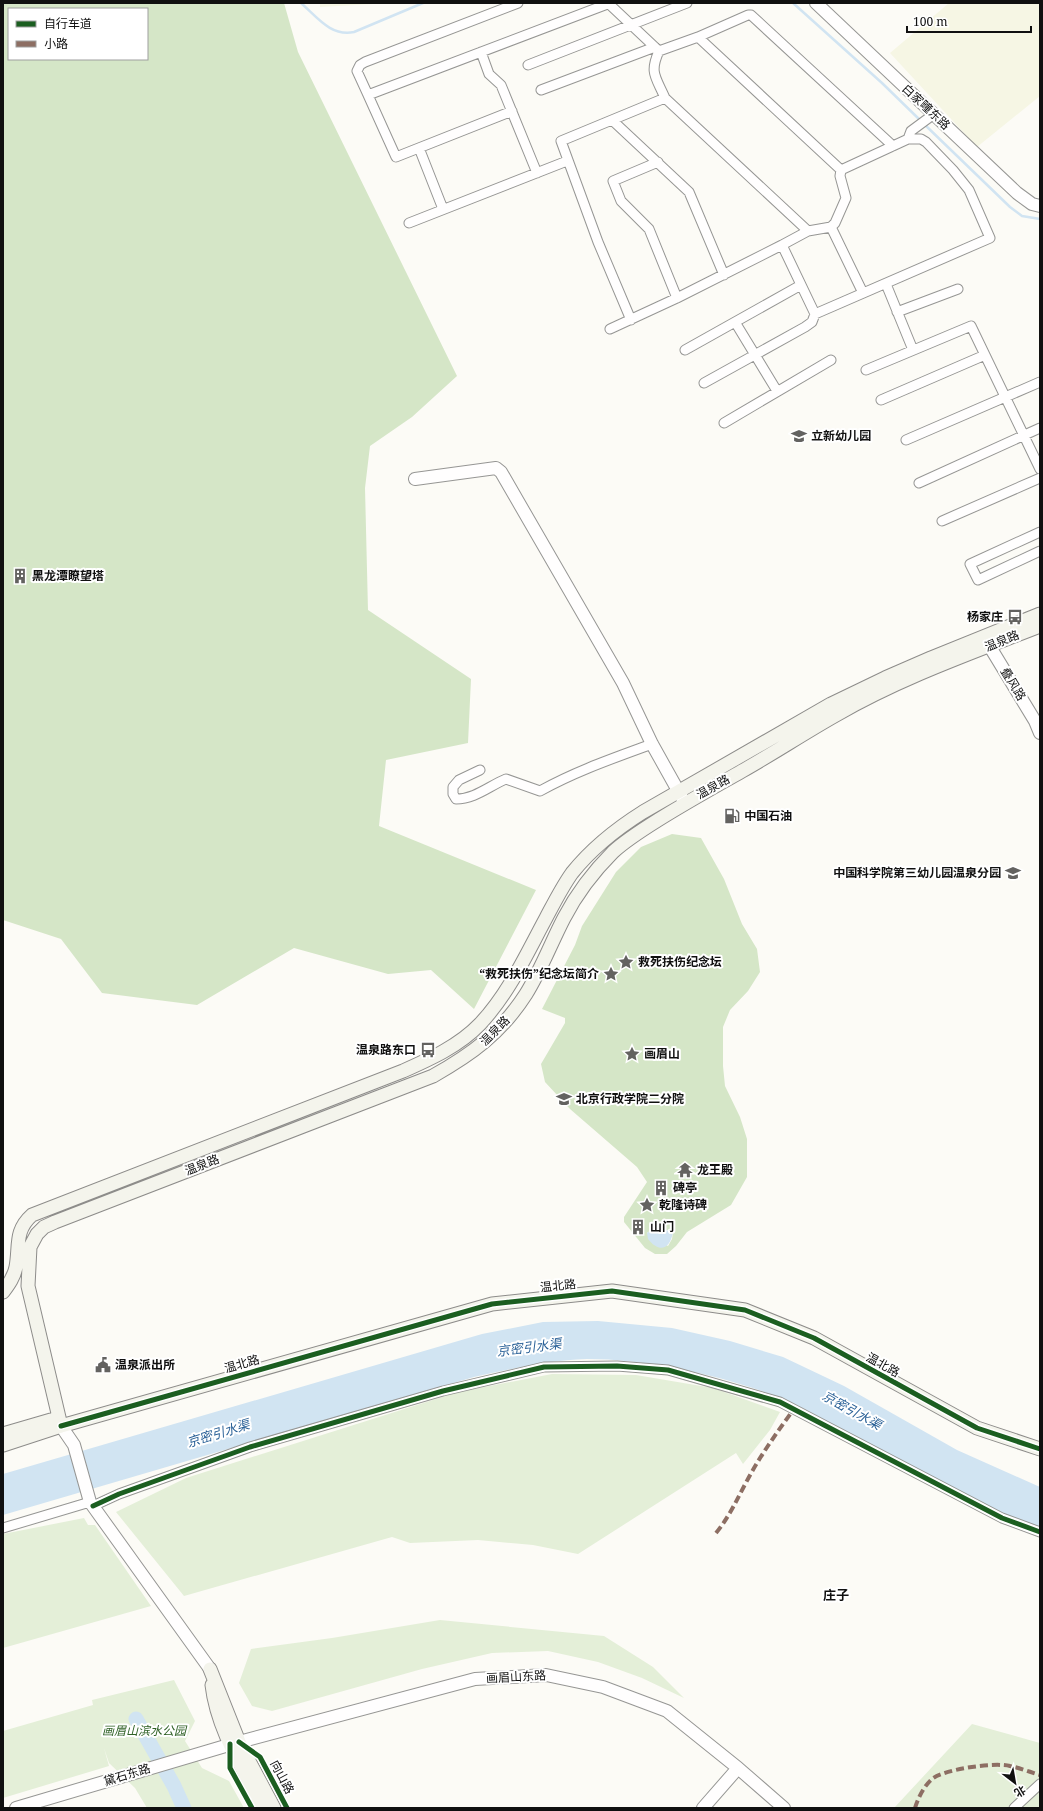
<svg xmlns="http://www.w3.org/2000/svg" width="1043" height="1811" viewBox="0 0 1043 1811" font-family="'Noto Serif','Noto Sans SC',serif">
  <style>
    .farmland { fill: #f6f6e4 }
    .green { fill: #e4efd8 }
    .forest { fill: #d5e6c7; fill-rule: evenodd }
    .water { fill: #d1e4f2 }
    .lines { fill: none; stroke-linecap: round; stroke-linejoin: round }
    .stream { stroke: #d1e4f2; stroke-width: 2.5 }
    .river { stroke: #d1e4f2; stroke-width: 15 }
    .minor-casing { stroke: #969694; stroke-width: 11 }
    .tertiary-casing { stroke: #969694; stroke-width: 14 }
    .secondary-casing { stroke: #8d8c8a; stroke-width: 15 }
    .minor { stroke: #fffefe; stroke-width: 9 }
    .tertiary { stroke: #fffefe; stroke-width: 12 }
    .secondary { stroke: #f4f4ec; stroke-width: 13 }
    .quiet { stroke: #8d6e63; stroke-width: 4; stroke-dasharray: 8 4; stroke-linecap: butt }
    .cycleway-casing { stroke: #fff; stroke-width: 8 }
    .cycleway { stroke: #1b5e20; stroke-width: 5 }
    .labels { text-anchor: middle; stroke-width: 4; stroke-linejoin: round; paint-order: stroke }
    .street-label { font-size: 12px; fill: #101010; stroke: #fff }
    .poi-label { font-size: 12px; font-weight: bold; fill: #101010; stroke: #fff; text-anchor: start }
    .park-label { font-size: 12px; font-style: italic; fill: #2f6126; stroke: #fff }
    .water-label { font-size: 13px; font-style: italic; fill: #265e95; stroke: #fff }
    .neighbourhood-label { font-size: 13px; font-weight: bold; fill: #101010; stroke: #fff }
  </style>
  <rect width="100%" height="100%" fill="#fcfbf6"/>
  <path class="farmland" d="M320 3H391L320 7Z
    M949 3H1040V96L977 147 890 53Z"/>
  <path class="green" d="M552 1374 636 1375 713 1388 780 1412 770 1430 743 1464 736 1453 578 1554 533 1545 478 1540 410 1543 392 1537 184 1596 116 1512 186 1478 458 1392Z
    M84 1518 88 1525H95L151 1606 3 1648V1534Z
    M440 1620 604 1636 653 1667 684 1698 642 1678 598 1662 548 1651 492 1653 422 1669 272 1711 252 1706 239 1683 251 1649 332 1638Z
    M174 1680 195 1721 185 1741 202 1768 229 1781 244 1808H147L135 1788 109 1763 104 1748 109 1766 3 1798V1731L93 1705 92 1700Z
    M972 1724 1040 1743V1808H894Z"/>
  <path class="forest" d="M3 3H284L298 52 457 376 412 417 370 446 365 488 368 610 471 679 468 743 386 760 379 826 536 890 474 1009 431 970 388 974 294 948 197 1005 102 993 61 939 3 920ZM9 9H147V59H9Z
    M672 834 701 838 724 879 742 924 757 949 760 972 748 991 730 1010 723 1027V1066L725 1086 740 1117 747 1139V1177L731 1205 687 1232 676 1246 667 1254H655L645 1248 624 1222V1217L647 1182 637 1167 570 1109 545 1082 541 1064 565 1023V1018L542 1009 575 945 582 926 616 872 641 847ZM655 1227 673 1232 672 1239 668 1246 647 1233Z"/>
  <path class="water" d="M655 1227 673 1232C670 1250 659 1253 648 1239L647 1233Z
    M598 1321 672 1328 730 1341 783 1357 844 1386 957 1450 1040 1487V1528C979 1505 922 1475 865 1444 840 1430 815 1413 788 1401 730 1377 651 1359 587 1359 549 1360 511 1369 474 1377L3 1515V1474L482 1334 543 1322Z"/>
  <g class="lines">
    <path class="stream" d="M301 3C317 17 331 37 354 32L423 3
      M793 3 882 83 921 121
      M924 124 1010 207 1022 216 1040 219"/>
    <path class="river" d="M136 1719 174 1786 184 1808"/>
    <defs>
      <path id="minor" d="M608 3 659 51 698 37 841 170 908 139 911 131 934 114
        M698 37 748 15H751L893 146
        M659 51C649 73 656 77 665 98L808 231 782 245 815 314 990 238 969 190 953 170 926 142 921 139H908
        M481 52 489 74 501 85 537 173
        M528 65 687 3
        M541 90 655 47
        M368 95 357 71 360 65 365 62 518 3
        M512 111 396 157 368 95 610 3
        M612 120 689 192 724 275
        M419 148 443 209
        M658 162 613 181 621 201 649 229 677 298
        M409 223 567 161
        M831 227 863 293
        M808 231 831 227 835 223 846 198 840 176 841 170
        M886 284 913 350
        M897 312 958 289
        M631 320 598 242 561 141 665 98
        M735 322 777 391
        M610 329 677 298 782 245
        M685 350 801 285
        M866 370 971 326 1040 469
        M704 383 805 327 812 322 815 314
        M881 400 985 355
        M724 423 831 360
        M906 440 1040 382
        M919 483 1040 428
        M942 521 1040 478
        M1040 532 970 564 978 580 1040 551
        M480 770 459 780 453 787V794L456 799C475 799 489 786 506 779L540 791C576 771 614 758 652 744
        M93 1506 119 1494 250 1447 443 1391 544 1367 617 1366 668 1370 780 1402 1002 1518 1040 1532
        M3 1528 90 1502
        M1014 1808 1040 1784"/>
      <path id="tertiary" d="M816 3 1017 193 1032 204 1040 206
        M415 479 496 468 501 472 623 683 652 744 685 803
        M984 637 1035 721 1040 733
        M61 1426 74 1445 90 1502 210 1669
        M16 1808 239 1742 475 1679 546 1675 603 1687 667 1711 738 1768 784 1808
        M703 1808 738 1768"/>
      <path id="secondary" d="M3 1292C9 1284 14 1277 16 1267 20 1246 14 1231 32 1215L403 1071C430 1059 459 1046 480 1024 509 993 526 955 546 918 554 903 562 887 572 873 592 848 616 829 643 812L831 704 885 678 931 658 1040 614
        M61 1426 28 1286 30 1247 37 1234 44 1227 55 1222 433 1076C472 1054 501 1033 526 994 541 970 551 943 564 918 577 893 594 871 613 852 626 840 642 830 658 820 685 803 714 787 742 771 774 753 804 733 836 715 900 678 971 653 1040 626
        M3 1434 51 1420 61 1426
        M3 1445 61 1426 492 1304 612 1291 745 1310 814 1338 977 1428 1040 1449
        M210 1669 239 1742 274 1808
        M212 1685C217 1729 243 1769 263 1808"/>
    </defs>
    <use href="#minor" class="minor-casing"/>
    <use href="#tertiary" class="tertiary-casing"/>
    <use href="#secondary" class="secondary-casing"/>
    <use href="#minor" class="minor"/>
    <use href="#tertiary" class="tertiary"/>
    <use href="#secondary" class="secondary"/>
    <path class="quiet" d="M716 1533C730 1516 738 1497 749 1477 762 1453 778 1431 794 1409
      M915 1808C918 1798 924 1786 932 1779 944 1769 995 1762 1010 1766 1020 1768 1030 1772 1040 1775"/>
    <defs>
      <path id="cycleway" d="M61 1426 492 1304 612 1291 745 1310 814 1338 977 1428 1040 1449
        M93 1506 119 1494 250 1447 443 1391 544 1367 617 1366 668 1370 780 1402 1002 1518 1040 1532
        M239 1742 260 1757 287 1808
        M230 1744V1768L252 1808"/>
    </defs>
    <use href="#cycleway" class="cycleway-casing"/>
    <use href="#cycleway" class="cycleway"/>
  </g>
  <defs>
    <symbol id="school-bare" viewBox="-9 -9 18 18"><path d="M0-5L7-2L0 1L-7-2ZM-4 1L0 2.5L4 1V4Q0 6-4 4Z" fill="#636260" stroke="#fff" stroke-width="2.5" paint-order="stroke"/></symbol>
    <symbol id="building-bare" viewBox="-9 -9 18 18"><path d="M-4-6H4V6H1V3H-1V6H-4ZM-2.5-4.3h1.7v1.8h-1.7ZM.8-4.3h1.7v1.8H.8ZM-2.5-1h1.7V.8h-1.7ZM.8-1h1.7V.8H.8Z" fill="#636260" stroke="#fff" stroke-width="2.5" paint-order="stroke"/></symbol>
    <symbol id="bus-bare" viewBox="-9 -9 18 18"><path d="M-5-6H5V4H4V6H2V4H-2V6H-4V4H-5ZM-3.5-4V0h7V-4ZM-3.5 1.2v1.5H-2V1.2ZM2 1.2v1.5H3.5V1.2Z" fill="#636260" stroke="#fff" stroke-width="2.5" paint-order="stroke"/></symbol>
    <symbol id="fuel-bare" viewBox="-9 -9 18 18"><path d="M-5.5-6h7V0h2V4h1.3V-2.5L3-4.5l.8-.8L6-3V5H2.5V1h-1V6h-7ZM-4.2-4.7v3.2H.2V-4.7Z" fill="#636260" stroke="#fff" stroke-width="2.5" paint-order="stroke"/></symbol>
    <symbol id="sight-bare" viewBox="-9 -9 18 18"><path d="M0-6L1.8-2.2L6-1.7L2.9 1.2L3.7 5.4L0 3.3L-3.7 5.4L-2.9 1.2L-6-1.7L-1.8-2.2Z" fill="#636260" stroke="#fff" stroke-width="2.5" paint-order="stroke"/></symbol>
    <symbol id="university-bare" viewBox="-9 -9 18 18"><path d="M0-5L7-2L0 1L-7-2ZM-4 1L0 2.5L4 1V4Q0 6-4 4Z" fill="#636260" stroke="#fff" stroke-width="2.5" paint-order="stroke"/></symbol>
    <symbol id="temple-bare" viewBox="-9 -9 18 18"><path d="M0-6L5-2H3V0L6.5 2.5H4V6H1.5V3h-3V6H-4V2.5H-6.5L-3 0V-2H-5Z" fill="#636260" stroke="#fff" stroke-width="2.5" paint-order="stroke"/></symbol>
    <symbol id="civic-bare" viewBox="-9 -9 18 18"><path d="M-.6-6.5H3V-4.5H.6V-3L4-1V1h2V6H-6V1h2V-1L-.6-3ZM-1.2 2.5V6h2.4V2.5Z" fill="#636260" stroke="#fff" stroke-width="2.5" paint-order="stroke"/></symbol>
  </defs>
  <g fill-rule="evenodd">
    <use href="#school-bare" x="788" y="425" width="22" height="22"/>
    <use href="#building-bare" x="9" y="565" width="22" height="22"/>
    <use href="#bus-bare" x="1004" y="606" width="22" height="22"/>
    <use href="#fuel-bare" x="721" y="805" width="22" height="22"/>
    <use href="#school-bare" x="1002" y="862" width="22" height="22"/>
    <use href="#sight-bare" x="615" y="951" width="22" height="22"/>
    <use href="#sight-bare" x="600" y="963" width="22" height="22"/>
    <use href="#bus-bare" x="417" y="1039" width="22" height="22"/>
    <use href="#sight-bare" x="621" y="1043" width="22" height="22"/>
    <use href="#university-bare" x="553" y="1088" width="22" height="22"/>
    <use href="#temple-bare" x="674" y="1159" width="22" height="22"/>
    <use href="#building-bare" x="650" y="1177" width="22" height="22"/>
    <use href="#sight-bare" x="636" y="1194" width="22" height="22"/>
    <use href="#building-bare" x="627" y="1216" width="22" height="22"/>
    <use href="#civic-bare" x="92" y="1354" width="22" height="22"/>
  </g>
  <g class="labels">
    <g class="street-label">
      <text transform="translate(926 107) rotate(43)" y="4">白家疃东路</text>
      <text transform="translate(1002 641) rotate(-22)" y="4">温泉路</text>
      <text transform="translate(1013 684) rotate(59)" y="4">叠风路</text>
      <text transform="translate(713 787) rotate(-29)" y="4">温泉路</text>
      <text transform="translate(495 1031) rotate(-45)" y="4">温泉路</text>
      <text transform="translate(202 1165) rotate(-21)" y="4">温泉路</text>
      <text transform="translate(558 1286) rotate(-6)" y="4">温北路</text>
      <text transform="translate(242 1364) rotate(-16)" y="4">温北路</text>
      <text transform="translate(883 1365) rotate(29)" y="4">温北路</text>
      <text transform="translate(516 1677) rotate(-3)" y="4">画眉山东路</text>
      <text transform="translate(127 1775) rotate(-17)" y="4">黛石东路</text>
      <text transform="translate(282 1777) rotate(62)" y="4">向山路</text>
    </g>
    <g class="poi-label">
      <text x="811" y="440">立新幼儿园</text>
      <text x="32" y="580">黑龙潭瞭望塔</text>
      <text x="1003" y="621" text-anchor="end">杨家庄</text>
      <text x="744" y="820">中国石油</text>
      <text x="1001" y="877" text-anchor="end">中国科学院第三幼儿园温泉分园</text>
      <text x="638" y="966">救死扶伤纪念坛</text>
      <text x="599" y="978" text-anchor="end">“救死扶伤”纪念坛简介</text>
      <text x="416" y="1054" text-anchor="end">温泉路东口</text>
      <text x="644" y="1058">画眉山</text>
      <text x="576" y="1103">北京行政学院二分院</text>
      <text x="697" y="1174">龙王殿</text>
      <text x="673" y="1192">碑亭</text>
      <text x="659" y="1209">乾隆诗碑</text>
      <text x="650" y="1231">山门</text>
      <text x="115" y="1369">温泉派出所</text>
    </g>
    <g class="park-label">
      <text x="144" y="1735">画眉山滨水公园</text>
    </g>
    <g class="water-label">
      <text transform="translate(529 1347) rotate(-7)" y="5">京密引水渠</text>
      <text transform="translate(852 1410) rotate(29)" y="5">京密引水渠</text>
      <text transform="translate(218 1433) rotate(-17)" y="5">京密引水渠</text>
    </g>
    <g class="neighbourhood-label">
      <text x="836" y="1600">庄子</text>
    </g>
  </g>
  <rect width="1043" height="1811" fill="none" stroke="#101010" stroke-width="8"/>
  <rect x="8" y="8" width="140" height="52" fill="#ffffff" stroke="#9f9f9f"/>
  <rect x="16" y="21" width="20" height="6" fill="#1b5e20" stroke="#9f9f9f"/>
  <text x="44" y="28" font-size="12" fill="#101010">自行车道</text>
  <rect x="16" y="41" width="20" height="6" fill="#8d6e63" stroke="#9f9f9f"/>
  <text x="44" y="48" font-size="12" fill="#101010">小路</text>
  <g transform="translate(1015 1783) rotate(149)" stroke="#ffffff" stroke-width="3" paint-order="stroke">
  <path d="M0-3L7 15L0 10L-7 15Z" fill="#101010"/>
  <text y="-6" font-size="11" font-weight="bold" text-anchor="middle" fill="#101010">北</text>
  </g>
  <path d="M907 26v6h124v-6" fill="none" stroke="#101010" stroke-width="2"/>
  <text x="913" y="26" font-size="12" fill="#101010" stroke="#ffffff" stroke-width="3" paint-order="stroke">100 m</text>
</svg>
